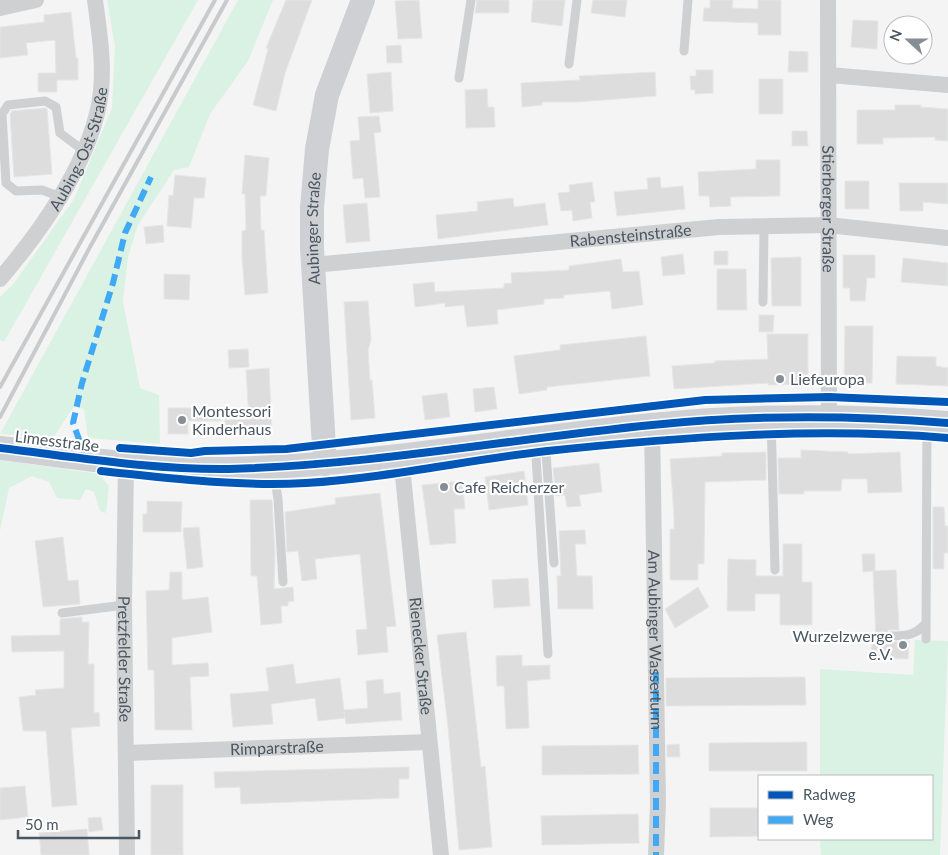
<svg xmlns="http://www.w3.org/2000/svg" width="948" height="855" viewBox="0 0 948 855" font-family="Lato,sans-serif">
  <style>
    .green { fill: #d9f2e3 }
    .building { fill: #ddddde; stroke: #e5e6e7 }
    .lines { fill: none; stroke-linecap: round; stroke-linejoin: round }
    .lane { stroke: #ced0d2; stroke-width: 9 }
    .street { stroke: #ced0d2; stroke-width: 16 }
    .secondary { stroke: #ced0d4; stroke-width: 24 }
    .rail { stroke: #c9cacc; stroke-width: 4 }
    .quiet { stroke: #3fa9f5; stroke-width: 6; stroke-dasharray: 12 6; stroke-linecap: butt }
    .cycleway-casing { stroke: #fff; stroke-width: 11 }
    .cycleway { stroke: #0057b8; stroke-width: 8 }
    .poi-dot { fill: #868d94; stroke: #fff; stroke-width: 2 }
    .labels { text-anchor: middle; stroke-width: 4.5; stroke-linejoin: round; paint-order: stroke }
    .street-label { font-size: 16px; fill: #4a5661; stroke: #fff }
    .poi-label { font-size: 16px; fill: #4a5661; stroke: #fff; text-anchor: start }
  </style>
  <rect width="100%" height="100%" fill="#f4f4f4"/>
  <path class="green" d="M107 0H198L4 342 0 340V297L14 283 74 199 112 108 115 47Z
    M238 0H273L248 61 210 114 189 167 174 170 138 225 128 257 123 301 140 388 159 395 160 444 88 438 84 409 74 406 53 438 0 434Z
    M0 460 99 474 109 486 106 513 100 511 94 492 86 489 80 500 57 498 49 482 32 476 9 488 0 531Z
    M915 640 948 641 940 855H821L820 839H932V776H820V669L913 675Z"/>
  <path class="building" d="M286 0H312L285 73 276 111 253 105 268 49 266 48Z
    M419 0 422 38 398 39 395 1Z
    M477 0H509V13H475Z
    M533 0H565L562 26 531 22Z
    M593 0H627L625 17 591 13Z
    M710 0H733L732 8 758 9V0H781V35H758V23L703 21 704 8H710Z
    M71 12 76 58H78V80H57V92H38V73H56L55 40 26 43 28 55 0 58V27L44 22V15Z
    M853 20 878 21 877 49 851 47Z
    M401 45 402 63H387L386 46Z
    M789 51 808 52V72H788Z
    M696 70H713V93L695 94V90H691L690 76H696Z
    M391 72 393 111 370 113 367 74Z
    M655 72 656 96 577 102H542V105L522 107 521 83 580 80 579 76Z
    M759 79H783V114H759Z
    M487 89 488 107H494L495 127 466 128 465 90Z
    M895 105H921V107L948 109V141L935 140V137L883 138V144H857V110H895Z
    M45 108 47 109 52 174 14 177 10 114 12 111Z
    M379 116 381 132 374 133 380 197 365 198 363 178 353 179 350 141 360 140 358 117Z
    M792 131H807L808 146H792Z
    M245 155 269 158 266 196H260L261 230H264L268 293 245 295 242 257V231L246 230 245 194H242Z
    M756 160H780V196L730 197 731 206 710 207 709 196H699L698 172 756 169Z
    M175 175 206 178 204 198H194L191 228 167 226 169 195 173 196Z
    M660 177 661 188 683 186 685 209 617 216 614 192 648 189 647 178Z
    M845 181H869V209H845Z
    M592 182 595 202H590L592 218 573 221 572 210 561 211 558 193 570 192 569 185Z
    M899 183H948V204L923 202V211H900Z
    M513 198 514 207 545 203 548 225 438 239 436 215 478 211 477 202Z
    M367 203 370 241 346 243 343 205Z
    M163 225 164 242 146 244 144 227Z
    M714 251H728V265H714Z
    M683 254 685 274 663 276 661 257Z
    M843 255H875V278H867L865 301H850V288H843Z
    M801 257V306H772L771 258Z
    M903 258 948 263V286L901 282Z
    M621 259 623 272 639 271 643 305 612 309 610 291 564 295V298L544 299V304L497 310 498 324 467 327 464 305 445 307V303L415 307 413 284 434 282 435 292 504 288V284L512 283 511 273 569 270V266Z
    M717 269H746L747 310H717Z
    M164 274 190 275 189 300 164 299Z
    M368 301 371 340 368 350 370 380H372L375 418 351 420 344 302Z
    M759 315H774L773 332H759Z
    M845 326H873L872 383 844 382Z
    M767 334H808V384L768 385V383L674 389 672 366 715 363V361L768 359Z
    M646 336 650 376 547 387V390L519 394 514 356 560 350V345Z
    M248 349 249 367 229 368 228 350Z
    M897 356 936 357V366L948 368V386L896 384Z
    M269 368 272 433 225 436 224 420 249 419 246 370Z
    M494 387 497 409 475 412 473 389Z
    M447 393 450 417 425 420 422 396Z
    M168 408H221V421H188V434H168Z
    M801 450 848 452V454L900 452 902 492 868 493 867 479H842L841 491H804V494H779L778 458H801Z
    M766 452V480L705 482 704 564H698V580H670V529H674V517L670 459 722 456V453Z
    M599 463 602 492 579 495 581 506 567 507 565 495 556 496 553 468Z
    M524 471 528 505 489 510 485 477Z
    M462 481 465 509H454L456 543 430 545 422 485Z
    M380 493 396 626 386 627 388 652 358 655 356 630 367 629 360 554 315 559 317 579 302 581 298 551 287 552 285 512 336 504 335 498Z
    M250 500H272L275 554 274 589 293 587 294 601 288 602V606H281L282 623 261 625 257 576H251Z
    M147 501 182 502 181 532H143V514H147Z
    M933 507H944L945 526H948V553H944V569H933Z
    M199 527 203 567 187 569 183 528Z
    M585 530 586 544H575L577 576H592L593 609H558L557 576H561L559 531Z
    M63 537 68 581 78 580 80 604 43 607 35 541Z
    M783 544H802V582H812V625H780V594H755V611H727L728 559 756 560V576H783Z
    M862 554H875V571L863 572Z
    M896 570 899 630H888L885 637 891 642 909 641 908 659 871 658 872 639H876L873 571Z
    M170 572H182V600L208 597 212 632 172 638V665L208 663 209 676 190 677 192 730H155L154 670H148L146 591 169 590Z
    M528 578 530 606 494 608 492 580Z
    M698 587 709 607 675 628 665 609Z
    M82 617V622H89L88 664H94V713L99 712 100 726 71 728 77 805 52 807 46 731H23L19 697 36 695 35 690 64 688V651L12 652 11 636 60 635V619Z
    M466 632 481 767 485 766 492 847 459 850 448 727 437 635Z
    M522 655V666L550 665V679L527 681 529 728 506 729 504 686H497L496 656Z
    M293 664 296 684 340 678 344 710 368 708 366 681 383 679 384 694 400 692 402 720 346 724 344 712 345 718 318 721 315 698 271 704 273 724 233 727 230 694 269 691 266 668Z
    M805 677 806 705 666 706V678Z
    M807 742V771H709V743Z
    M679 744 680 757H667V745Z
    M638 745 639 774 542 775V746Z
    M409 767V779H399V798L241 804 240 787 215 788 214 772Z
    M151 785H183V855H151Z
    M25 786 28 817 0 820V788Z
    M710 808H759V836L710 837Z
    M638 814 639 843 542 845 541 816Z
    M101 817 103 830 89 832 88 818Z
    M87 829 89 855H41L39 833Z"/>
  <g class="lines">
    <path class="lane" d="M684 51 688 0
      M569 64 577 0
      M459 78 471 0
      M61 197 42 190 16 191 6 183 2 114 8 105 45 101 56 107 60 133 84 151
      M763 302 764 227
      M771 418 775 570
      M545 439 554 563
      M535 440 548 654
      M273 467 278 499 283 582
      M62 613 124 605
      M891 636C907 636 916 635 926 623
      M926 639 927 421"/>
    <g class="street">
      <path id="s1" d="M828 0 829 418"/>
      <path d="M0 8 36 0"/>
      <path d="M829 75 948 85"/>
      <path id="s2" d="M313 265 719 227 828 225 948 238"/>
      <path id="s3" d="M0 279C42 230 94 157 101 91 104 60 99 30 95 0"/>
      <path id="s4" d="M652 425 658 803 656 855"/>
      <path id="s5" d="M401 456 441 855"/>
      <path id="s6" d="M126 463 124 605 127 855"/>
      <path id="s7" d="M126 753 429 742"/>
    </g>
    <g class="secondary">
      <path d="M0 448C75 457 152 470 229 469 371 465 511 439 652 425 750 415 850 415 948 423"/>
      <path id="s8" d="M325 464 312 248V208L317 149 327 95 363 0"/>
    </g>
    <path class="rail" d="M0 387 215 0
      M0 417 90 247 227 0"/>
    <path class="quiet" d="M86 458 73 423 82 383 113 283 125 233 151 177
      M656 672V855"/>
    <defs>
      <path id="cycleway" d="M0 448C75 457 152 470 229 469 371 465 511 439 652 425 750 415 850 415 948 423
        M120 448 191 453 205 451 286 449 705 400 829 397 948 402
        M101 471C169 478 238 487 306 483 387 478 467 460 547 451 680 437 815 427 948 438"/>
    </defs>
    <use href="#cycleway" class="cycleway-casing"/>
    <use href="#cycleway" class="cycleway"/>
  </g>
  <g class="poi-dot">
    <circle cx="780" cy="379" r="5"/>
    <circle cx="182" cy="420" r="5"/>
    <circle cx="444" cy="487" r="5"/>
    <circle cx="903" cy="645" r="5"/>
  </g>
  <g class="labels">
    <g class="street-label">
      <text dy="6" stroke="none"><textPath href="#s3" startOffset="154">Aubing-Ost-Straße</textPath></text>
      <text dy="6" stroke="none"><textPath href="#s1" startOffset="209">Stierberger Straße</textPath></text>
      <text dy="6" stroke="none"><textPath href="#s8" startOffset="236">Aubinger Straße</textPath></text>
      <text dy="6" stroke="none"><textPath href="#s2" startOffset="319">Rabensteinstraße</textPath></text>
      <text transform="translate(57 441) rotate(7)" y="6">Limesstraße</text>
      <text dy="6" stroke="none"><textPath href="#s4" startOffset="215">Am Aubinger Wasserturm</textPath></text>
      <text dy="6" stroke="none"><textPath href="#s5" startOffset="201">Rienecker Straße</textPath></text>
      <text dy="6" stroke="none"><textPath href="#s6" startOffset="196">Pretzfelder Straße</textPath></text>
      <text dy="6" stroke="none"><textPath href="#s7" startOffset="151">Rimparstraße</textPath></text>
    </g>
    <g class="poi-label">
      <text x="790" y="385">Liefeuropa</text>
      <text x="192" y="417">Montessori<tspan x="192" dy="18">Kinderhaus</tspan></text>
      <text x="454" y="493">Cafe Reicherzer</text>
      <text x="893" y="642" text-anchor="end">Wurzelzwerge<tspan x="893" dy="18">e.V.</tspan></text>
    </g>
  </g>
  <rect x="758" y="775" width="175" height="65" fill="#ffffff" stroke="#b7bbc0"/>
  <rect x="768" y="791" width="25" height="8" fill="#0057b8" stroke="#b7bbc0"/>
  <text x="803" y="800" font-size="15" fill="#4a5661">Radweg</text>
  <rect x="768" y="816" width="25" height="8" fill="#3fa9f5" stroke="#b7bbc0"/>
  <text x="803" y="825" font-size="15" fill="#4a5661">Weg</text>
  <g transform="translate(908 40) rotate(291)"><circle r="24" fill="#ffffff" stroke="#b7bbc0"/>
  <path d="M0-4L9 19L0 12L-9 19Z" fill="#868d94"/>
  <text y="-8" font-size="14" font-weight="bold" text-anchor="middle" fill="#4a5661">N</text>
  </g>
  <path d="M18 830v8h121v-8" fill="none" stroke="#4a5661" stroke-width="2.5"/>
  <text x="25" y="830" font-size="15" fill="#4a5661" stroke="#ffffff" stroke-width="4" paint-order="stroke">50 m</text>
</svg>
